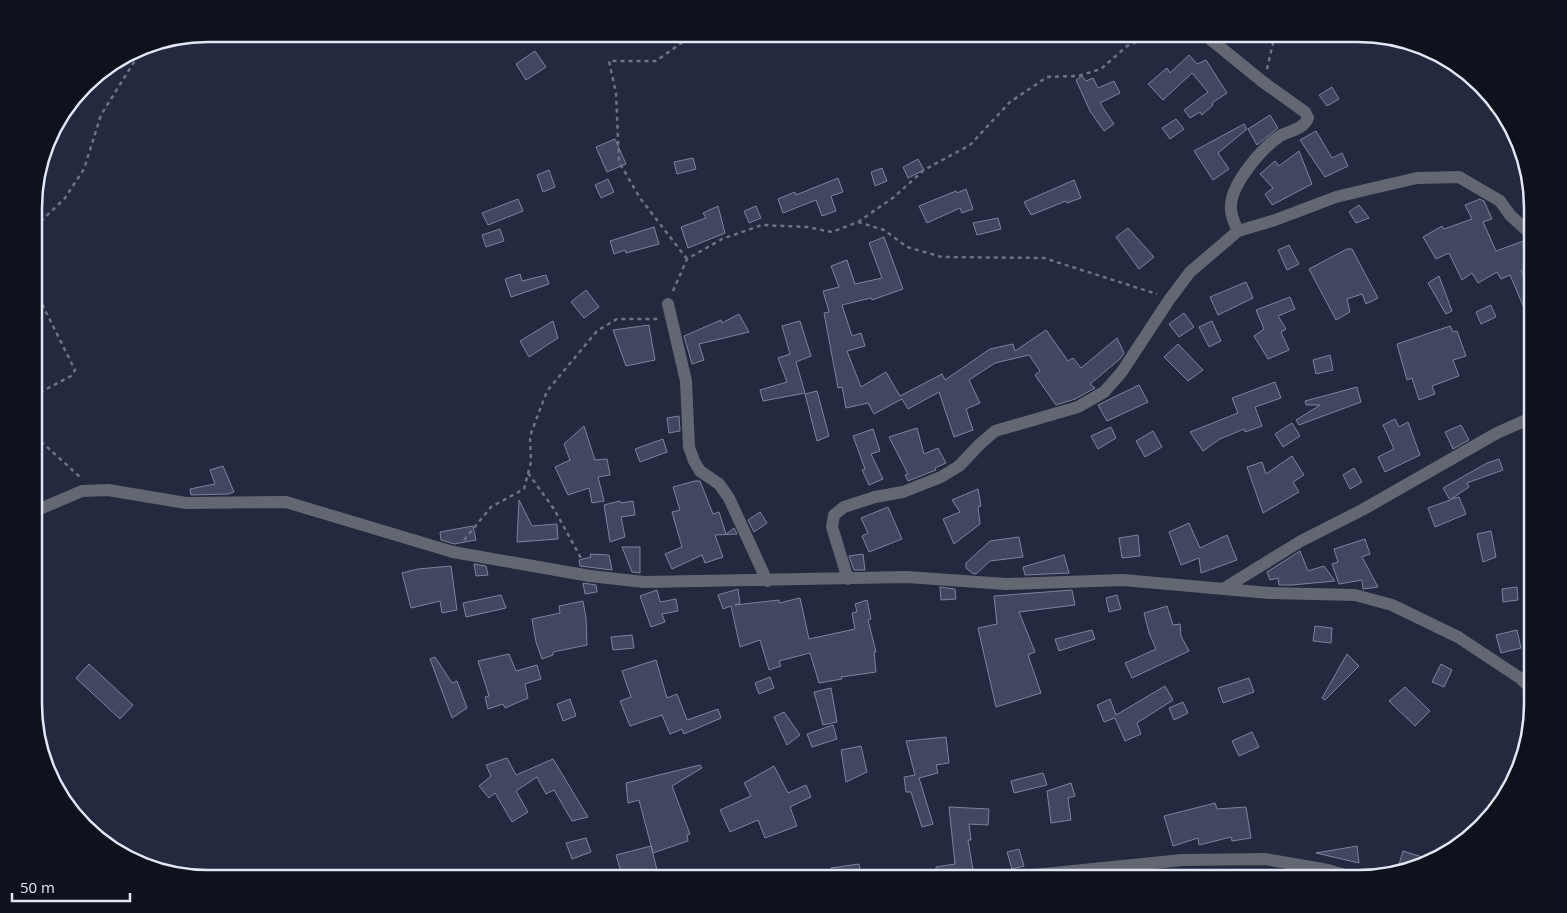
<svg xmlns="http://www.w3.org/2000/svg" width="1567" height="913" viewBox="0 0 1567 913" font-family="'Open Sans',sans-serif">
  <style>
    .building { fill: #41475f; stroke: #7c849e }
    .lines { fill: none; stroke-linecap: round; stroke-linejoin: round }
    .path { stroke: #6d7386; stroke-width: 2.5; stroke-dasharray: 4 4; stroke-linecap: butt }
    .minor { stroke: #636772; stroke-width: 12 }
    .rim { fill: none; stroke: #e2e7f6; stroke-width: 2.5 }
  </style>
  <rect width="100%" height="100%" fill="#23293e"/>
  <path class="building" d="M535 51 546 67 526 80 516 64Z
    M1189 55 1197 64 1206 60 1227 93 1212 103 1213 105 1202 115 1200 112 1190 118 1184 110 1208 92 1192 73 1163 100 1148 84 1167 68 1170 73Z
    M1082 76 1086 81 1093 78 1098 88 1114 81 1120 93 1100 103 1114 124 1104 131 1090 111 1076 80Z
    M1332 87 1339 99 1327 106 1319 95Z
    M1270 115 1278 128 1257 145 1248 129Z
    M1176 119 1184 129 1170 139 1162 128Z
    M1244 124 1247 129 1218 153 1229 169 1213 180 1194 151Z
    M1316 131 1332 158 1342 153 1348 166 1325 177 1300 140Z
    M615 139 626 164 607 172 596 147Z
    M1299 151 1312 184 1272 205 1265 194 1273 188 1260 174 1275 161 1279 166Z
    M693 158 696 169 677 174 674 162Z
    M918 159 924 170 908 178 903 167Z
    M882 168 887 181 875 186 871 172Z
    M549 170 555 187 543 192 537 175Z
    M838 178 843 192 831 196 836 211 822 216 816 200 783 213 778 199 795 192 796 195Z
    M608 179 614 192 601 198 595 185Z
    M1074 180 1081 198 1067 203 1066 201 1031 215 1024 202Z
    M966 189 973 209 962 213 960 208 927 223 919 206 956 191 957 193Z
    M518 199 523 211 488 225 482 213Z
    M1480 199 1484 201 1492 219 1483 222 1496 251 1526 240 1533 244V267L1521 271 1533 296V329L1510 275 1501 279 1497 272 1478 283 1472 273 1462 280 1449 253 1436 259 1423 237 1442 226 1444 229 1472 219 1465 205Z
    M1359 205 1369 218 1356 223 1349 212Z
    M718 206 725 233 688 248 681 227 706 218 703 213Z
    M756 206 761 218 749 223 744 211Z
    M998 218 1001 229 977 235 973 223Z
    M654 227 659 244 626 253 625 250 614 254 610 241Z
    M1128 228 1154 257 1139 269 1116 237Z
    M500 229 504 241 486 247 482 235Z
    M884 237 903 289 872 300 871 298 842 305 852 336 861 333 865 346 847 351 861 387 886 372 900 396 942 374 945 380 990 349 1013 344 1015 351 1046 330 1068 361 1073 358 1081 368 1117 338 1124 353 1120 359 1090 384 1095 388 1075 399 1056 405 1035 375 1040 371 1029 355 995 363 969 380 980 403 966 409 973 430 954 437 939 392 908 409 902 399 874 414 868 403 846 408 842 387 838 388 824 313 829 312 823 291 839 287 831 266 847 260 855 284 882 278 869 243Z
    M1289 245 1299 264 1287 270 1278 250Z
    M1347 249H1352L1378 298 1366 304 1362 294 1347 299 1350 312 1336 320 1309 269Z
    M520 274 522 281 546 275 549 284 511 297 505 279Z
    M1439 276 1452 311 1446 314 1428 283Z
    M1246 282 1253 298 1218 315 1210 297Z
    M586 290 599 307 584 318 571 302Z
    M1290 297 1295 309 1278 316 1286 329 1281 332 1289 350 1268 359 1254 336 1264 329 1256 310Z
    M1491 305 1496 317 1481 324 1476 312Z
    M1184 313 1194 327 1179 337 1169 324Z
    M739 314 749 332 699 344 704 360 692 364 684 336 721 320 722 323Z
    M553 321 558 338 529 357 520 341Z
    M800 321 811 356 796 362 805 393 763 401 760 390 787 382 778 358 790 354 782 326Z
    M1212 321 1221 341 1209 347 1199 327Z
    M649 325 655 360 626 366 613 330Z
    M1450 326 1453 332 1457 331 1466 356 1453 360 1459 376 1432 386 1435 394 1419 400 1412 378 1407 380 1397 344Z
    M1178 344 1203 370 1188 381 1164 357Z
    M1330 355 1333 370 1316 374 1313 360Z
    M1275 382 1281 398 1255 407 1262 426 1245 432 1244 429 1220 439 1203 451 1190 432 1238 413 1232 398Z
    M1139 385 1148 402 1107 421 1098 405Z
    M1357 387 1361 402 1299 425 1296 420 1320 405H1306L1305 401Z
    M817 391 829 436 817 441 805 394Z
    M679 416 680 431 669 433 667 418Z
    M1395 419 1399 427 1408 422 1420 455 1385 472 1378 457 1394 449 1383 425Z
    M1292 423 1300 436 1283 447 1275 434Z
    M1461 425 1469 440 1453 449 1445 432Z
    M584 426 595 460 607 459 610 475 598 477 604 501 592 503 589 488 568 495 555 467 570 460 564 444Z
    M1111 427 1116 438 1098 449 1091 436Z
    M917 428 924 454 938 448 946 463 935 468 936 470 908 481 905 475 908 474 889 437Z
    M873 429 880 451 871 454 883 479 869 485 862 470 865 469 853 436Z
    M1153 431 1162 447 1145 457 1136 441Z
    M663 439 667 452 640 462 635 449Z
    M1292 456 1304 475 1293 482 1299 492 1263 513 1247 467 1262 462 1266 474Z
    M1499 459 1503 470 1467 483 1469 487 1451 499 1459 497 1466 514 1435 527 1428 508 1450 500 1443 488 1487 463Z
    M223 466 234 492 228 494 191 495 190 489 215 484 210 470Z
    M1354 468 1362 482 1350 489 1343 475Z
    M695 481H700L713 514 719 512 726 534 734 528 737 534 715 535 723 557 705 563 702 555 672 569 665 554 682 547 672 512 680 510 673 487Z
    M978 489 981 506 978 507 980 524 954 544 943 519 960 512 952 500Z
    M519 500 532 526 557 524 558 539 517 542Z
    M620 501 621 503 633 501 635 515 621 517 625 537 610 542 604 505Z
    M888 507 902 539 869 552 862 536 868 533 861 518Z
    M760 512 767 523 754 532 748 520Z
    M1189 523 1200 548 1227 535 1237 560 1201 573 1199 558 1181 565 1169 532Z
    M473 526 476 540 454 544 441 540 440 532Z
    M1491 531 1496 557 1483 562 1477 534Z
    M1138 535 1140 556 1122 558 1119 538Z
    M1019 537 1023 557 990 561 976 574 972 573 966 568V563L990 541Z
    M1365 539 1370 554 1362 557 1378 587 1363 589 1362 580 1339 584 1332 564 1338 562 1334 549Z
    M622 547H640V573L632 572Z
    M1300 551 1308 571 1324 566 1335 581 1292 585H1279L1278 578 1270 580 1267 572Z
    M590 554 609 555 612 570 580 566 579 560 591 557Z
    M863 554 865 570H854L849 556Z
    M1064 555 1069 573 1025 575 1023 567Z
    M474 564 486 566 488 575 476 576Z
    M451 566 457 610 442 613 440 601 411 608 402 573 418 569Z
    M583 583 596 585 597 592 585 594Z
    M940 587 955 589 956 599 941 600Z
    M1517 587 1518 600 1503 602 1502 589Z
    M738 589 740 603 735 605 779 600V603L800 598 809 639 855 629 852 613 857 612 855 604 867 600 871 619 868 620 876 652H874L876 672 841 677 842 679 819 683 810 653 779 661 781 666 769 670 760 640 740 647 731 606 723 609 718 595Z
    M657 590 660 602 676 599 678 611 662 614 665 622 651 627 640 596Z
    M1072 590 1075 605 1019 612 1035 652 1028 655 1041 693 996 707 978 628 997 624 994 596Z
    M501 595 506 608 466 617 463 603Z
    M1117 595 1121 609 1109 612 1106 598Z
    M583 601 586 618 587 645 553 652V655L542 659 536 642 532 619 560 613 559 606Z
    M1167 606 1173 625 1180 624 1181 636 1189 651 1132 678 1125 663 1156 649 1149 633 1144 613Z
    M1315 626 1332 628 1331 643 1313 641Z
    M1092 630 1095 639 1059 651 1055 639Z
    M1517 630 1521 648 1501 653 1496 635Z
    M632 635 634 648 613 650 611 637Z
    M509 654 516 671 537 665 541 679 525 684 528 698 505 708 503 704 488 709 485 697 489 696 478 661Z
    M1347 654 1359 666 1325 700 1322 698Z
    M435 657 452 683 457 681 467 708 452 718 430 659Z
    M656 660 667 698 677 694 687 720 718 709 721 718 684 734 682 729 670 734 662 715 630 726 620 701 631 697 622 671Z
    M89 664 133 705 120 719 76 678Z
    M1441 664 1452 670 1444 687 1432 682Z
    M770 677 774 688 759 694 755 683Z
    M1249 678 1254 692 1223 703 1218 688Z
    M1165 686 1173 700 1137 723 1141 734 1125 741 1115 718 1104 722 1097 705 1110 699 1116 715Z
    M1405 687 1430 711 1415 726 1389 701Z
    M831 688 837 722 823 725 814 692Z
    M570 699 576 716 563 721 557 704Z
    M1183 702 1188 713 1174 720 1169 708Z
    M784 712 800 735 787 745 774 717Z
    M833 725 837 739 812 747 807 734Z
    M1252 732 1259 747 1239 756 1232 741Z
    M946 737 949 763 936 765 938 773 919 778 933 824 922 827 911 792H906L904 777 915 775 906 741Z
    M861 746 867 772 846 782 841 750Z
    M507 758 516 775 553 759 588 817 572 821 554 790 546 794 537 777 516 791 528 812 512 822 495 793 489 798 479 786 491 776 486 765Z
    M700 765 702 768 672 786 690 834 687 835 688 841 653 853 639 800 628 803 626 783Z
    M774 766 788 793 806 785 811 797 790 807 797 826 765 838 758 820 730 832 720 810 751 796 744 783Z
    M1043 773 1047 785 1014 793 1011 781Z
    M1071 783 1075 796 1068 798 1071 820 1051 823 1047 791Z
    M1215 803 1217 809 1246 807 1251 838 1232 841 1231 837 1199 845 1198 838 1173 846 1164 816Z
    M949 807 989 809 988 825 969 824 971 840H968L974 876 965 879H937L936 867 955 864Z
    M586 838 591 852 572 859 566 843Z
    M651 846 657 870 632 879H623L616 855Z
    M1357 846 1359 863 1316 853Z
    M1019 849 1024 866 1012 869 1007 852Z
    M1403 851 1432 860 1397 871Z
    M859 864 861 877 833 879 831 868Z"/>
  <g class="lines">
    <path class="path" d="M1267 69 1275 34
      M858 222 884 230 907 247 942 257 1044 258 1157 294
      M35 227 65 198 84 169 101 115 144 46
      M687 259 640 198 619 162 616 93 609 61H656L694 34
      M35 290 75 370 71 376 35 395
      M673 291 687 259 722 239 762 225 807 227 832 232 858 222 894 197 924 170 970 145 1010 102 1047 77 1078 76 1101 69 1127 46 1152 34
      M35 436 80 477
      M528 473 554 509 582 560
      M464 540 491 507 524 489 531 462 530 436 547 391 597 331 617 319H658"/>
    <path class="minor" d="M1204 34 1263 82 1305 112 1308 118C1304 129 1289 131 1280 136 1262 148 1232 183 1231 205 1230 214 1234 222 1238 231
      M668 304 686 381 689 447 694 461 700 471 719 484 729 498 767 581
      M35 511 82 491 108 490 186 503 286 502 453 552 590 576 644 582 907 577 1006 584 1123 580 1269 593 1355 595 1392 605 1458 637 1520 678 1533 690
      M848 579 832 527 834 515 844 507 875 497 903 492 941 477 959 466 980 444 995 431 1078 407 1104 392 1121 373 1169 300 1190 272 1238 231 1275 220 1336 197 1365 190 1417 178 1459 177 1500 201 1510 215 1533 236
      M1223 589 1301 541 1362 510 1497 433 1533 417
      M995 879 1182 860 1265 859 1328 870 1358 879"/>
  </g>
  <path d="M0 0H1567V913H0ZM208 42H1358A166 166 0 0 1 1524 208V704A166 166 0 0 1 1358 870H208A166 166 0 0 1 42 704V208A166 166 0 0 1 208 42Z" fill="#0f121c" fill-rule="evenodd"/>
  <path class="rim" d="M208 42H1358A166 166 0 0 1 1524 208V704A166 166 0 0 1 1358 870H208A166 166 0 0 1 42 704V208A166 166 0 0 1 208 42Z"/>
  <path d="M12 893v8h118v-8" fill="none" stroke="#e2e7f6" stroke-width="2.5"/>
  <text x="20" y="893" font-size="15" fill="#e2e7f6" stroke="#0f121c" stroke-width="4" paint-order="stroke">50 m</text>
</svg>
